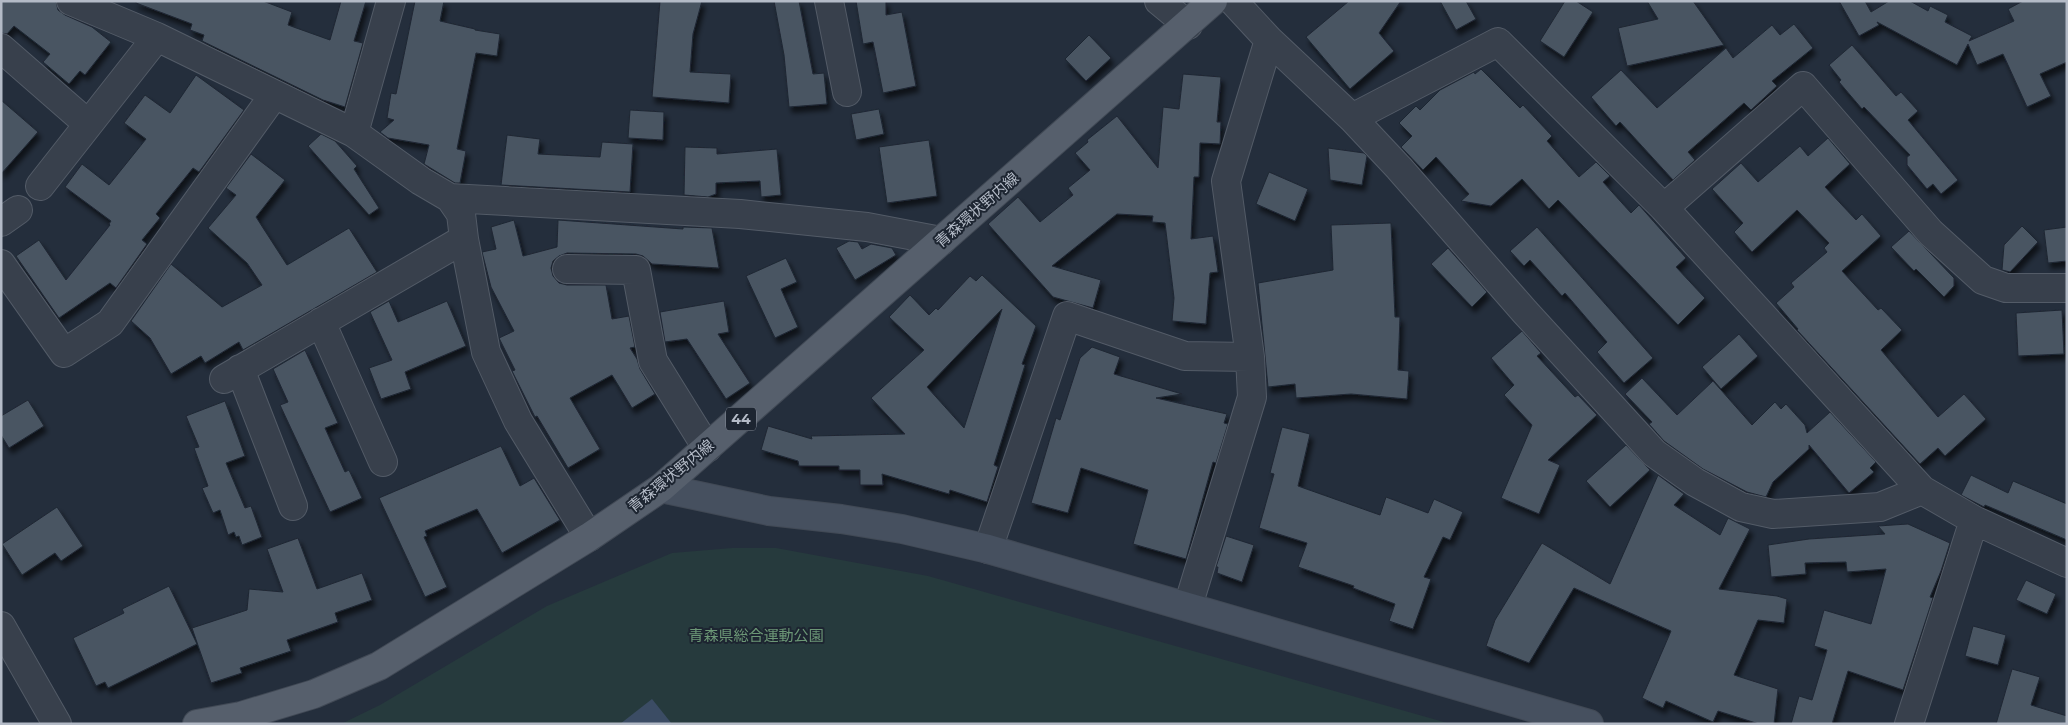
<svg xmlns="http://www.w3.org/2000/svg" width="2068" height="725" viewBox="0 0 2068 725" font-family="Montserrat,'Noto Sans JP',sans-serif">
  <style>
    .green { fill: #263a3d }
    .water { fill: #3b4c64 }
    .building { fill: #485462; stroke: #1f2733; fill-rule: evenodd; filter: url(#shadow) }
    .lines { fill: none; stroke-linecap: round; stroke-linejoin: round }
    .street-casing { stroke: #535b67; stroke-width: 30 }
    .secondary-casing { stroke: #414955; stroke-width: 30 }
    .primary-casing { stroke: #414955; stroke-width: 30 }
    .street { stroke: #38404c; stroke-width: 28 }
    .secondary { stroke: #46505f; stroke-width: 28 }
    .primary { stroke: #565f6c; stroke-width: 28 }
    .labels { text-anchor: middle; stroke-width: 4; stroke-linejoin: round; paint-order: stroke }
    .shield { fill: #1d2531; stroke: #878e9a; stroke-width: 1 }
    .shield-label { font-size: 14px; font-weight: bold; fill: #b4bbc7 }
    .street-label { font-size: 15px; fill: #b4bbc7; stroke: #1d2531 }
    .park-label { font-size: 15px; fill: #6c9776; stroke: #1d2531 }
  </style>
  <defs>
    <filter id="shadow"><feDropShadow dx="3" dy="5.5" stdDeviation="2.5" flood-color="#0009"/></filter>
  </defs>
  <rect width="100%" height="100%" fill="#242e3c"/>
  <path class="green" d="M732 548H776L928 576 1451 724H341L380 705 547 606 672 553Z"/>
  <path class="water" d="M652 699 672 724H620Z"/>
  <path class="building" d="M1 1H56L58 10 65 15 92 27 111 42 85 75 80 71 69 84 43 62 50 54 14 26 7 34 1 33Z
    M136 1H263L292 12 288 25 330 40 341 1H366L354 41 363 43 345 107 323 100 202 41 204 35 190 30 192 24 136 3Z
    M415 1H444L440 21 475 29V30L500 34 497 56 476 53 457 149 466 151 460 183H455L424 164 429 145 388 138 380 132 394 120 387 118 391 93 396 94Z
    M660 1H702L693 34 690 72 731 74 729 103 652 97Z
    M774 1H799L813 74 824 73 827 104 789 107 784 55Z
    M856 1H886V15L902 12 916 86 883 93 873 42 863 44Z
    M1349 1H1401L1379 33 1394 51 1350 89 1306 37Z
    M1440 1H1466L1476 19 1456 30Z
    M1565 1H1576L1593 12 1564 57 1540 41Z
    M1647 1H1693L1724 45 1627 66 1618 28 1658 19Z
    M1839 1H1865L1871 12 1889 1H1910L1928 11 1930 6 1948 15 1945 22 1972 36 1969 41 2014 21 2008 9 2023 1H2067V62L2040 74 2051 96 2027 107 2003 54 1977 65 1968 44 1957 65 1877 22 1879 25 1859 36Z
    M1794 24 1813 48 1772 81 1777 86 1751 110 1744 103 1688 152 1695 160 1673 180 1620 122 1616 126 1591 97 1621 70 1657 108 1726 48 1733 58 1772 25 1780 35Z
    M1089 35 1111 58 1086 81 1065 59Z
    M1852 45 1896 96 1901 92 1918 111 1908 120 1958 180 1941 194 1933 184 1927 189 1907 165V157L1910 155 1864 107 1862 109 1839 82 1841 80 1829 65Z
    M1481 69 1520 108 1523 105 1552 136 1547 141 1579 177 1596 162 1610 176 1603 182 1631 213 1639 205 1686 258 1676 267 1705 298 1678 325 1558 200 1549 209 1522 179 1491 206 1461 201 1469 194 1436 157 1423 170 1401 147 1412 136 1399 123 1416 106 1420 110 1440 90 1474 72 1475 74Z
    M1183 74 1221 77 1217 122H1221L1220 144 1200 143 1199 177H1194L1191 239 1213 236 1218 272 1210 273 1206 324 1172 321 1174 298 1165 223 1152 222 1153 216 1117 214 1052 266 1101 280 1093 308 1053 297 988 224 1018 197 1040 222 1073 195 1068 188 1090 170 1075 153 1088 142 1087 140 1117 116 1158 168 1163 107 1179 109Z
    M196 75 244 110 202 168 199 172 193 168 156 214 160 218 142 240 147 244 116 288 110 283 59 318 16 256 39 240 66 280 110 225 109 224 111 221 65 187 82 164 109 185 146 139 124 123 145 95 170 113Z
    M1 100 38 132 1 174Z
    M879 109 884 134 856 140 851 114Z
    M630 110 664 112 663 140 628 138Z
    M321 134 335 141 357 166 354 169 379 208 369 215 308 146Z
    M507 135 540 139 538 154 600 157 602 142 633 144 630 192 501 185Z
    M1828 138 1850 164 1825 187 1856 220 1862 214 1881 236 1842 271 1878 310 1881 308 1902 330 1881 350 1938 417 1964 394 1986 419 1945 456 1938 448 1920 464 1797 330 1798 329 1776 303 1794 287 1791 283 1827 252 1824 248 1829 243 1797 210 1752 252 1734 232 1743 223 1712 189 1741 163 1758 182 1800 146 1808 156Z
    M929 140 937 196 887 203 879 147Z
    M685 147 717 148V154L777 149 781 195 761 197 760 181 716 183V194L708 197 684 195Z
    M1328 148 1364 153 1367 156 1362 185 1330 180Z
    M251 154 285 180 256 217 287 265 349 228 377 272 243 350 239 342 205 363 201 356 171 374 150 338 131 321 171 264 222 307 262 285 247 263 208 228 236 195 226 188Z
    M1269 172 1308 189 1295 221 1256 204Z
    M514 220 523 256 557 247 558 220 683 229V227L712 228 719 268 652 264 643 256 636 254 567 253 559 256 553 261 551 268 553 276 559 283 567 285H606L612 319 629 316 635 347 630 348 637 359 640 369 655 394 632 408 612 375 570 398 600 449 568 468 537 416 535 417 512 371 515 370 499 338 514 331 491 287 482 252 496 249 491 227Z
    M1391 223 1395 317H1400L1398 370 1409 371 1407 399 1351 394 1296 398 1295 384 1268 387 1258 283 1333 270 1331 225Z
    M2022 226 2038 242 2010 272 2002 270 2004 245Z
    M1537 227 1653 358 1624 383 1597 352 1607 342 1565 293 1562 296 1530 260 1524 266 1510 251Z
    M2067 227V261L2048 263 2044 230Z
    M1909 231 1954 278V286L1944 297 1916 269 1914 271 1891 247Z
    M849 241 858 242 862 249 871 244 892 248 896 255 855 280 836 248Z
    M1448 248 1487 292 1472 307 1431 264Z
    M786 258 797 282 781 289 798 327 775 338 746 276Z
    M982 275 1036 326 1022 364 1025 365 994 465 998 467 987 502 950 490 949 494 882 474 883 485H860V470H839V466H799L798 461 761 450 768 426 812 439 811 436 905 434 871 398 924 350 889 317 910 295 929 315 936 308 938 310 970 276 976 281ZM1002 309 964 428 927 387Z
    M389 301 398 322 447 301 466 346 405 372 411 389 381 399 369 368 392 360 370 312Z
    M724 301 729 332 718 334 750 383 726 399 687 339 665 342 660 312Z
    M2062 310 2064 354 2018 356 2016 313Z
    M1522 331 1541 353 1537 356 1575 397 1578 395 1597 415 1548 460 1560 465 1539 514 1501 498 1532 425 1504 395 1514 385 1491 358Z
    M1739 334 1758 356 1721 389 1702 367Z
    M1092 347 1120 357 1114 374 1182 394 1156 398 1227 414 1224 423 1228 424 1216 463 1213 462 1186 559 1133 544 1148 490 1081 468 1068 513 1031 503 1056 418 1060 420 1080 358Z
    M305 350 338 423 325 428 345 472 349 470 362 498 330 512 280 405 288 402 273 369Z
    M1642 378 1677 415 1713 381 1752 425 1775 402 1781 409 1786 404 1805 425 1807 433 1830 412 1876 462 1870 468 1874 472 1849 493 1809 445V449L1773 482 1766 497 1747 492 1703 469 1664 441 1649 424 1652 422 1625 394Z
    M28 400 44 426 9 448 1 435V416Z
    M225 401 245 456 226 463 245 508 251 506 262 537 242 545 239 536 236 537 234 532 228 535 220 510 213 513 202 488 208 486 194 448 199 447 186 416Z
    M1282 427 1310 434 1298 486 1380 515 1386 497 1428 513 1434 499 1463 512 1450 540 1443 537 1424 577 1431 579 1413 629 1389 621 1395 604 1353 588 1354 586 1298 567 1307 543 1259 528 1274 474 1270 473Z
    M1626 445 1650 470 1610 507 1586 481Z
    M501 446 520 486 534 478 560 520 502 553 477 509 425 531 427 536 424 537 447 587 425 597 379 498Z
    M1658 475 1684 494 1674 505 1720 535 1728 518 1750 529 1719 589 1777 596 1787 599 1784 623 1758 620 1734 675 1778 689 1774 724H1759L1718 711 1713 722 1666 701 1663 708 1642 698 1671 631 1574 588 1529 663 1486 646 1495 620 1542 543 1610 584Z
    M1971 475 2008 493 2013 481 2067 504V540L1985 505 1984 507 1961 495Z
    M57 507 83 546 61 561 55 553 22 575 2 544Z
    M1908 524 1950 543 1941 571 1930 597 1933 598 1903 690 1848 671 1832 724H1791L1799 696 1812 700 1827 650 1814 646 1824 610 1871 624 1886 569 1847 572 1846 562 1805 563 1806 574 1771 577 1768 545 1809 539 1885 534 1878 526Z
    M1226 536 1254 545 1242 582 1217 573 1218 567H1216Z
    M298 538 317 589 362 573 372 600 335 613 338 622 287 640 291 651 240 668 242 673 211 683 192 628 247 610 249 589 283 592 267 549Z
    M2026 580 2056 594 2047 614 2016 600Z
    M169 586 197 644 108 688 105 682 96 686 73 638 124 613 122 609Z
    M1973 626 2006 635 1998 665 1965 656Z
    M2012 669 2040 677 2031 705 2067 716V724H1996Z"/>
  <g class="lines">
    <defs>
      <path id="street" d="M71 1 157 37 354 133 421 181 450 198 740 214 867 227 941 241
        M829 1 847 92
        M1159 1 1188 25
        M1233 1 1269 40 1352 118 1399 168 1525 312 1654 453 1695 482 1741 507 1773 514 1880 507 1922 490
        M1 48 88 124
        M1352 118 1498 42 1664 208 1922 490 1974 520 2067 563
        M354 133 391 1
        M40 186 157 37
        M1664 208 1803 86 1931 233 1983 280 2006 288H2067
        M1 222 18 210
        M464 239 486 352 518 421 589 537
        M1 264 64 353 110 323 274 95
        M567 269 636 270 653 361 707 448
        M321 322 383 462
        M240 369 293 506
        M224 379 464 239 461 214 450 198
        M988 549 1067 316 1185 356 1250 357
        M1188 606 1252 397 1250 357 1226 181 1269 40
        M1 626 57 724
        M1909 724 1974 520"/>
      <path id="secondary" d="M661 488 769 511 841 519 902 529 988 549 1589 724"/>
      <path id="primary" d="M197 724 241 716 314 694 379 666 589 537 661 488 1213 1"/>
    </defs>
    <use href="#street" class="street-casing"/>
    <use href="#secondary" class="secondary-casing"/>
    <use href="#primary" class="primary-casing"/>
    <use href="#street" class="street"/>
    <use href="#secondary" class="secondary"/>
    <use href="#primary" class="primary"/>
  </g>
  <g class="labels">
    <rect class="shield" x="726" y="407.5" width="30" height="23" rx="4"/>
    <g class="shield-label">
      <text x="741" y="424">44</text>
    </g>
    <g class="street-label">
      <text transform="translate(977 210) rotate(-41)" y="5">青森環状野内線</text>
      <text transform="translate(671 476) rotate(-39)" y="5">青森環状野内線</text>
    </g>
    <g class="park-label">
      <text x="756" y="641">青森県総合運動公園</text>
    </g>
  </g>
  <rect width="2068" height="725" fill="none" stroke="#b4bbc7" stroke-width="5"/>
</svg>
